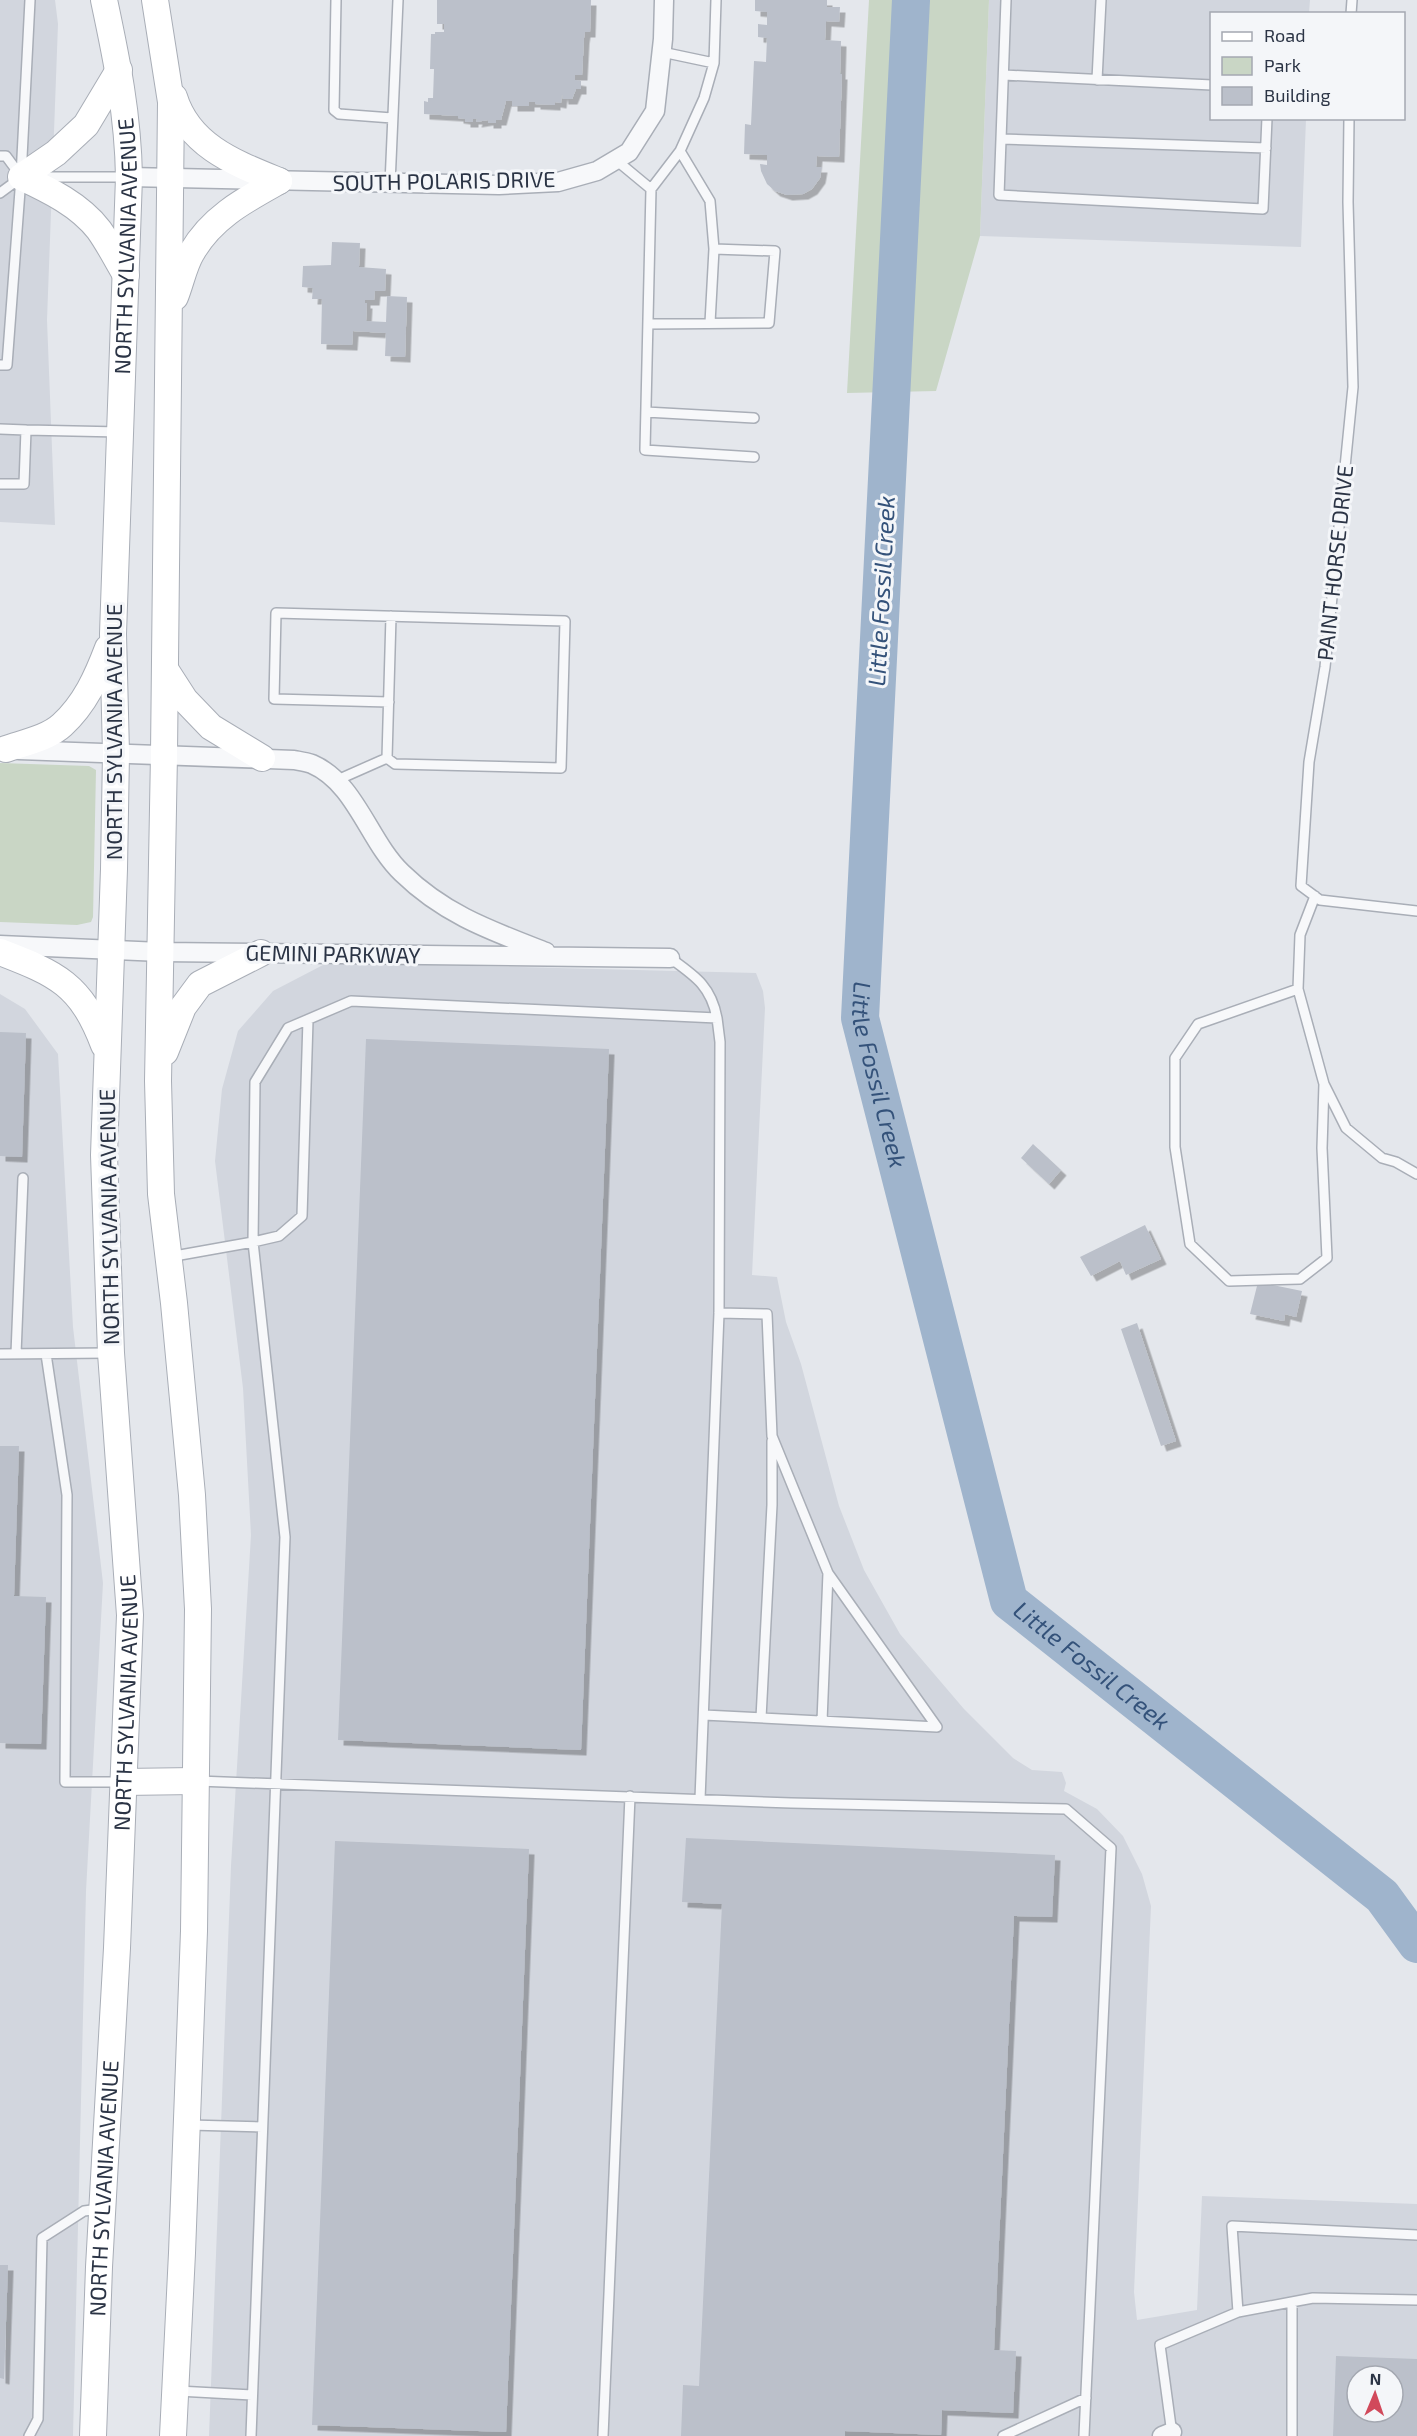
<svg xmlns="http://www.w3.org/2000/svg" width="1417" height="2436" viewBox="0 0 1417 2436" font-family="'Exo 2',sans-serif">
  <style>
    .built { fill: #d2d6de; fill-rule: evenodd }
    .green { fill: #c9d6c5 }
    .lines { fill: none; stroke-linecap: round; stroke-linejoin: round }
    .river { stroke: #9fb4cc; stroke-width: 38 }
    .building { fill: #bbc0ca; fill-rule: evenodd; filter: url(#shadow) }
    .service-casing { stroke: #a9aeb7; stroke-width: 12 }
    .minor-casing { stroke: #a9aeb7; stroke-width: 21 }
    .secondary-casing { stroke: #a9aeb7; stroke-width: 28 }
    .service { stroke: #f7f8fa; stroke-width: 9 }
    .minor { stroke: #f7f8fa; stroke-width: 18 }
    .secondary { stroke: #fff; stroke-width: 26 }
    .labels { text-anchor: middle; stroke-width: 6; stroke-linejoin: round; paint-order: stroke }
    .street-label { font-size: 22px; fill: #2b3445; stroke: #f4f6f9 }
    .water-label { font-size: 24px; font-style: italic; fill: #34527a; stroke: #f4f6f9 }
  </style>
  <defs>
    <filter id="shadow"><feDropShadow dx="5.5" dy="5.5" stdDeviation="0" flood-color="#0004"/></filter>
  </defs>
  <rect width="100%" height="100%" fill="#e4e7ec"/>
  <path class="built" d="M0 0H55L58 24 47 320 55 525 0 522Z
    M989 0H1310L1309 13 1212 14V118L1306 119 1301 247 980 236Z
    M352 963 756 973 763 991 765 1008 752 1275 777 1277 786 1322 801 1364 839 1506 864 1570 900 1634 964 1709 1013 1758 1032 1770 1062 1772 1066 1783 1064 1791 1097 1809 1123 1836 1142 1874 1151 1906 1134 2292 1137 2320 1197 2310 1202 2196 1417 2204V2436H209L231 1866 251 1535 243 1388 215 1161 222 1089 238 1031 273 991 323 965ZM1357 2376H1393V2412H1357Z
    M0 994 25 1009 58 1054 73 1327 103 1583 86 1891 73 2436H0Z"/>
  <path class="green" d="M869 0H989L980 236 936 391 847 393Z
    M0 763 89 766 96 770 93 917 91 922 77 925 0 922Z"/>
  <g class="lines">
    <path class="river" id="s1" d="M911 0 860 1018 1009 1601 1382 1896 1417 1944"/>
  </g>
  <path class="building" d="M437 0H591L590 32H585L584 38 582 75H575V80L581 81V89H576L572 99H563L562 94 561 103 555 102V105L535 104V102H529V106H512V101H506L501 120H496V123H488V120L476 122 477 119H473V122H465V119L458 118V116L424 114V101L428 102V98H433L434 69H430L431 34H435V32H444V24H437Z
    M755 0H827V7H840L839 22 826 21 825 40 841 41 840 74H842L839 157 817 156 816 167H822L820 178 812 189 803 194 787 195 775 191 767 184 761 171 760 164 767 165V155L744 154 745 124 751 125 754 61 766 62 767 38 758 37V24L767 25V12L755 11Z
    M332 242 360 243 359 267 386 269 385 291H375L374 300H365V303H367L366 321 386 322 387 296 407 297 405 357 385 356 386 333 353 331 352 345 321 344 322 299H312L313 288 302 287 303 266 331 265Z
    M0 1032 26 1033 22 1157 0 1156Z
    M366 1039 609 1049 581 1750 338 1740Z
    M1033 1144 1061 1170 1049 1184 1021 1158Z
    M1145 1225 1161 1259 1126 1275 1120 1261 1091 1276 1080 1257Z
    M1258 1282 1302 1291 1296 1317 1285 1314 1284 1321 1250 1314Z
    M1137 1323 1176 1441 1161 1446 1121 1329Z
    M0 1446H19L14 1596 46 1597 41 1744 0 1743Z
    M686 1838 1055 1855 1052 1917 1014 1916 994 2350 1016 2351 1013 2413 942 2410 941 2435 845 2431V2436H681L683 2385 699 2386 722 1904 682 1902Z
    M335 1841 529 1849 506 2432 312 2425Z
    M0 2265H8L4 2379 0 2378Z
    M1336 2356 1417 2359V2436H1333ZM1357 2376H1393V2412H1357Z"/>
  <g class="lines">
    <defs>
      <path id="service" d="M336 0 334 110 339 114 392 118
        M716 0 714 63 704 98 680 151 651 189 645 450 754 457
        M1006 0 999 195 1263 209 1267 118
        M1351 14 1352 0
        M662 52 714 63
        M1004 75 1212 85
        M1097 80 1101 0
        M1349 118 1348 202 1353 387 1325 667 1309 762 1301 886 1320 900 1417 911
        M1001 139 1266 148
        M680 151 710 201 714 249 710 323
        M0 156H6L20 175
        M616 160 651 189
        M39 177H127
        M390 184 398 0
        M0 193 19 179
        M648 324 769 323 775 251 714 249
        M0 365H7L21 177 30 0
        M646 412 754 418
        M0 429 26 430 24 484H0
        M26 430 120 432
        M387 758 395 764 561 768 565 621 276 613 274 699 389 702
        M335 781 387 758 391 616
        M1315 896 1300 935 1298 989 1324 1084 1346 1128 1382 1158 1396 1162 1417 1174
        M670 958C695 976 711 986 717 1018
        M1298 989 1198 1024 1175 1058V1147L1190 1244 1229 1281 1300 1279 1327 1258 1322 1148 1324 1084
        M308 1020 302 1216 279 1236 253 1242 255 1082 288 1028 351 1001 717 1018 720 1042 719 1313 700 1799
        M169 1257 253 1242 285 1537 251 2436
        M0 1354 109 1353
        M16 1354 23 1178
        M46 1354 67 1495 65 1782H121
        M704 1715 937 1727 828 1573 772 1436 767 1314 719 1313
        M761 1718 772 1505V1441
        M822 1721 828 1573
        M198 1781 791 1803 1066 1809 1111 1848 1084 2436
        M189 2125 262 2127
        M1292 2302V2436
        M1238 2312 1313 2298 1417 2300
        M178 2391 252 2395
        M1172 2434 1160 2345 1238 2312 1232 2226 1417 2235
        M29 2436 38 2419 42 2238 84 2211 99 2209
        M603 2436 630 1796
        M1003 2436 1086 2398"/>
      <path id="minor" d="M129 177 499 185 558 182 597 171 629 152 655 111 663 39 664 0
        M19 750 294 760C299 761 306 762 312 764 356 783 369 842 402 873 445 915 492 931 546 952
        M0 945 161 952 670 958
        M1162 2436 1172 2432"/>
      <g id="secondary">
        <path d="M155 0 171 102 164 754 158 1081 161 1194 174 1303 192 1495 198 1609 194 1931 182 2253 173 2436"/>
        <path d="M119 70 86 125 56 153 21 177C49 190 80 205 99 230 109 244 117 260 126 275"/>
        <path d="M174 97C189 146 235 163 279 181"/>
        <path d="M175 297C181 282 184 265 192 252 212 217 245 200 279 181"/>
        <path d="M165 669 185 700 211 727 262 758"/>
        <path d="M6 749C23 743 48 738 62 725 85 704 97 677 108 648"/>
        <path d="M0 952C57 974 81 984 104 1045"/>
        <path d="M165 1052 183 1007 200 984 261 953"/>
        <path d="M123 1782 195 1781"/>
        <path id="s2" d="M93 2436 99 2267 117 1948 130 1615 111 1353 104 1155 114 869 116 753 113 634 129 177C128 115 117 61 104 0"/>
      </g>
    </defs>
    <use href="#service" class="service-casing"/>
    <use href="#minor" class="minor-casing"/>
    <use href="#secondary" class="secondary-casing"/>
    <use href="#service" class="service"/>
    <use href="#minor" class="minor"/>
    <use href="#secondary" class="secondary"/>
  </g>
  <g class="labels">
    <g class="street-label">
      <text transform="translate(444 181) rotate(-1)" y="8">SOUTH POLARIS DRIVE</text>
      <text dy="8" stroke="none"><textPath href="#s2" startOffset="2192">NORTH SYLVANIA AVENUE</textPath></text>
      <text transform="translate(1335 563) rotate(-84)" y="8">PAINT HORSE DRIVE</text>
      <text transform="translate(114 732) rotate(-90)" y="8">NORTH SYLVANIA AVENUE</text>
      <text transform="translate(333 954) rotate(1)" y="8">GEMINI PARKWAY</text>
      <text transform="translate(109 1217) rotate(-91)" y="8">NORTH SYLVANIA AVENUE</text>
      <text dy="8" stroke="none"><textPath href="#s2" startOffset="734">NORTH SYLVANIA AVENUE</textPath></text>
      <text dy="8" stroke="none"><textPath href="#s2" startOffset="248">NORTH SYLVANIA AVENUE</textPath></text>
    </g>
    <g class="water-label">
      <text transform="translate(882 591) rotate(-87)" y="8">Little Fossil Creek</text>
      <text dy="8" stroke="none"><textPath href="#s1" startOffset="1078">Little Fossil Creek</textPath></text>
      <text dy="8" stroke="none"><textPath href="#s1" startOffset="1726">Little Fossil Creek</textPath></text>
    </g>
  </g>
  <rect x="1210" y="12" width="195" height="108" fill="#f4f6f9" stroke="#a4a8b1" stroke-width="1.5"/>
  <rect x="1222" y="32" width="30" height="9" fill="#ffffff" stroke="#a4a8b1" stroke-width="1.5"/>
  <text x="1264" y="42" font-size="18" fill="#2b3445">Road</text>
  <rect x="1222" y="57" width="30" height="18" fill="#c9d6c5" stroke="#a4a8b1" stroke-width="1.5"/>
  <text x="1264" y="72" font-size="18" fill="#2b3445">Park</text>
  <rect x="1222" y="87" width="30" height="18" fill="#bbc0ca" stroke="#a4a8b1" stroke-width="1.5"/>
  <text x="1264" y="102" font-size="18" fill="#2b3445">Building</text>
  <g transform="translate(1375 2394) rotate(2)"><circle r="28" fill="#f4f6f9" stroke="#a4a8b1" stroke-width="1.5"/>
  <path d="M0-4.5L10 22L0 15L-10 22Z" fill="#d1495b"/>
  <text y="-9" font-size="16" font-weight="bold" text-anchor="middle" fill="#2b3445">N</text>
  </g>
</svg>
